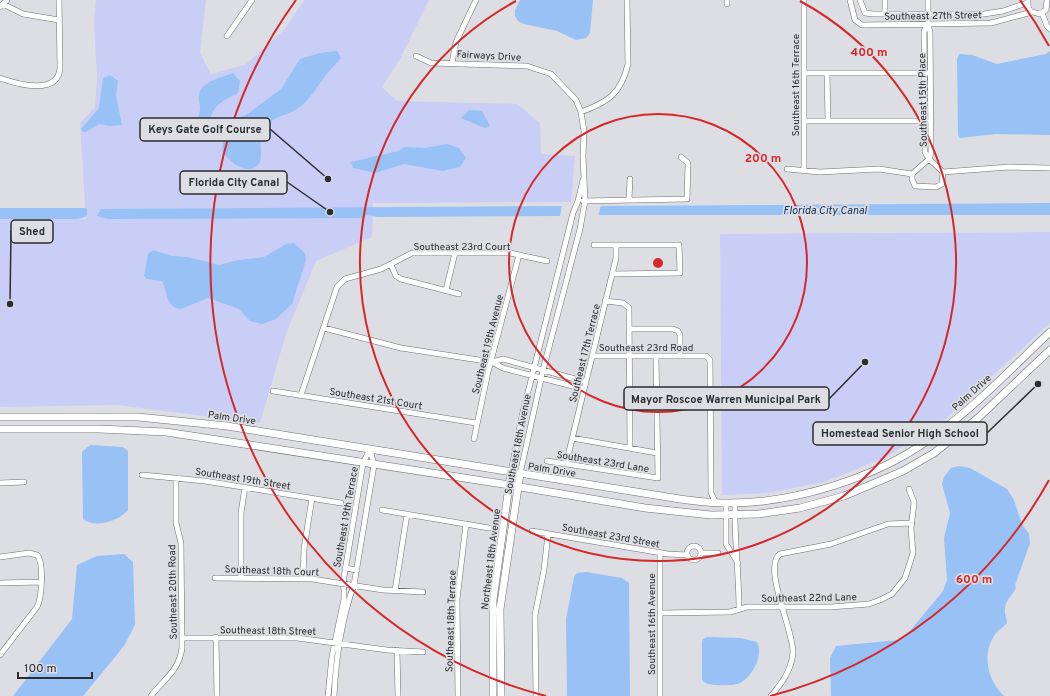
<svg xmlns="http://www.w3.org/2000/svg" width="1050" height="696" viewBox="0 0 1050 696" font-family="Overpass,sans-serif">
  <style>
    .green { fill: #c9cef7 }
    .water { fill: #98c1f6 }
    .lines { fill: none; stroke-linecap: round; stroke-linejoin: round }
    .street-casing { stroke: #6f6f74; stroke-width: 6 }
    .secondary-casing { stroke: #6f6f74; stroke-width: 8 }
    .street { stroke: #fff; stroke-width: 5 }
    .secondary { stroke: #fff; stroke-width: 7 }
    .ring { fill: none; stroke: #d62828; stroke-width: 2 }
    .labels { text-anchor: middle; stroke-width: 3.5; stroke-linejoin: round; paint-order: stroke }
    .street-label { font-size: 10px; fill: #2c2d2f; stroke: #dddee4 }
    .water-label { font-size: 11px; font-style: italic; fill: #0a2d56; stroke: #dddee4 }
    .centre { fill: #d62828; stroke: #dddee4; stroke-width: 2 }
    .ring-label { font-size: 12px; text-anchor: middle; font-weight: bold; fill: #d62828; stroke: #dddee4; stroke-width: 3.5; stroke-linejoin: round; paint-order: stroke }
    .leader { fill: none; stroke: #2c2d2f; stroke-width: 1.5 }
    .callout-dot { fill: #2c2d2f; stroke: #dddee4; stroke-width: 1.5 }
    .callout { fill: #dddee4; stroke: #2c2d2f; stroke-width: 1.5 }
    .callout-label { font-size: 11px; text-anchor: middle; font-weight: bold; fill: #2c2d2f }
  </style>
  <rect width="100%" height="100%" fill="#dddee4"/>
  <path class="green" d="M96 0H206L200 53 211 74 245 65 285 29 304 0H429L400 59 382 87 397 101 517 104 540 123 541 154 575 156 571 202 373 203 372 237 316 261 286 334 260 423 117 405 0 407V219H86L80 123 95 107 97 79 94 21Z
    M1050 232V323L941 423 882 459 824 482 768 493 722 495 720 234Z"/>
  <path class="water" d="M520 0H593L590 33 586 38 576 40 557 31 524 24 518 21 515 16V10Z
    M337 51 341 58C335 65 328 72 323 79 315 90 308 102 297 109 286 116 267 118 262 131 257 142 267 162 254 168 242 173 228 159 222 151L225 132 235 119 246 115 281 89 300 59 320 53Z
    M1050 51V135L996 134 960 138 958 135 957 59 959 54 972 55 997 64 1046 54Z
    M233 73 240 81 238 93C230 97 219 102 214 110 209 117 211 127 201 130 192 119 198 121 200 111 201 106 198 101 199 96 199 82 223 77 233 73Z
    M110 75 118 81 116 95 122 125 109 126 99 124 86 132H83L81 129 99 108 103 78Z
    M469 110 482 111 490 126 485 128 461 118Z
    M447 144 459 148 466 158 460 167 443 171 404 164 375 173 353 168 351 162 398 151 405 147 425 148Z
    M1050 203V215H599L600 207 602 206Z
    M562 206 560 216 378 217 366 215 364 218 107 219 97 216 101 209Z
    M0 208H85L87 209V215L85 217 78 219H0Z
    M294 243 305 253 306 260 292 304 276 319 262 324 250 321 239 309 208 298 181 309C165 307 168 292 162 281L147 279 144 276 148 254 153 250 172 256 188 257 219 265 239 260 264 257 286 244Z
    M90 445 123 447 128 451V510C119 521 95 529 83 519L82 452Z
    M959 466 970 468 1007 489 1014 500 1022 524 1029 534 1030 543 1015 585 1016 588C1013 595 1005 600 1005 609 1004 613 1007 618 1007 623 1004 627 999 629 996 633 981 653 987 680 1004 696H831L830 658 836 646 898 640 909 632 943 591 947 580 944 538 950 513 942 484 944 477 951 468Z
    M124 554 133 562 135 625 124 646 83 696H13L72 619 77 565 97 556Z
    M586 572 622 578 629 583 630 696H567L566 619 574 577 577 573Z
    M707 637 741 638 757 642C764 655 752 677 740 683 735 686 710 686 706 683 703 682 703 681 702 679V642L703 639Z"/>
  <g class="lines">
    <defs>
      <path id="street" d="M727 0V4
        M804 0V171
        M850 0 855 20 862 25 991 23 1032 12
        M860 0 865 13 873 14H984L1003 11 1027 3
        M885 0V14
        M928 0V25L930 32 931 153 929 159 925 152 924 31 928 25
        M1028 0V6L1030 11 1039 14 1046 10 1047 0
        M3 4 23 14 59 20
        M0 7 7 0
        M1042 13 1047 26 1050 29
        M227 36 252 0
        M416 56 431 63 527 66 551 74 576 100 581 112 584 131 583 156 585 201 580 229 543 370 520 474
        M452 63 456 42 476 0
        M804 73H928
        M827 73 828 121
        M0 78C17 84 58 96 60 68L59 0
        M581 112C608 102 621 94 628 64L627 0
        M804 121H926
        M929 159 943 172 942 184 936 187 915 186 912 179V174Z
        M787 169 820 172 879 169 912 174
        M943 172 1009 167 1050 168
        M629 199 630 179
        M583 201 687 199 688 163 681 157
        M594 245H679L680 273 612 274
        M391 265 396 276 401 279 459 294
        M446 290 455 253
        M605 301 623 303 629 308 630 448
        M324 328 401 348 492 362 503 368 584 389
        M630 329H673L678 331 680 335V356
        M592 356H706L710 360 711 493 716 503
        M492 362 503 359 586 382
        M273 391 476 423
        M301 395 337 287 345 279 381 269 412 253H510L547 261
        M572 438 657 453
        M474 439 488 372 519 255
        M547 461 658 478 656 356
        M566 464 616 258V245
        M511 472 522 416 573 213 578 201 583 180
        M142 475 205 481 341 503
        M0 483 24 482
        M726 503V544L738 563
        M735 503C734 538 739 573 739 609
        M382 510 489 528
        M532 531 668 554 687 555
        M687 553a7 7 0 1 1 14 0a7 7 0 1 1-14 0Z
        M660 553V696
        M701 553H718
        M0 557 29 553 37 555C44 562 42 598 37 607L0 655
        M345 568 357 570
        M215 578 312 579 383 590 423 592
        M241 578V513L245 487
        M303 579 304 549 312 498
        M0 583 41 582
        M395 591 407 514
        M660 613 730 612 747 607H831L869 604 880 600 892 594 905 578 913 553 911 529 914 502 909 489
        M216 637 217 696
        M183 638H297L387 650 423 652
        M397 650 398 696
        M151 696C164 679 179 671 182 648L181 543 176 523V478
        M328 696 332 656 344 599V591L343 583 363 463 370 449
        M334 696C336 659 341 620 354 585L374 465 370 449
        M458 696 457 599 466 524
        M536 696 535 615 544 570 548 534
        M771 696C782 683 791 671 793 653 794 631 762 567 780 554L831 544 888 524 912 523"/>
      <path id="secondary" d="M0 417H138L227 426 680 499C695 501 710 503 725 503 793 504 876 478 930 439 974 408 1011 369 1050 332
        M0 429H99L166 432 503 484 645 508 711 515 759 514 800 508 844 496 903 471 934 453 978 418 1050 350
        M493 696V600L511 472
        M501 696 500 609 520 474"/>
    </defs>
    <use href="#street" class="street-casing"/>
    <use href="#secondary" class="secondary-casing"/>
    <use href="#street" class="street"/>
    <use href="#secondary" class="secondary"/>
  </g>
  <g class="ring">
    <circle cx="658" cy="263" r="149"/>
    <path d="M800 1A298 298 0 1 1 516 1"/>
    <path d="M1049 480A447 447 0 0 1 770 696M546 696A447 447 0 0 1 296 0M1020 0A447 447 0 0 1 1049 46"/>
  </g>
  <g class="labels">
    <g class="street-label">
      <text transform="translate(933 15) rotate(-1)" y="4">Southeast 27th Street</text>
      <text transform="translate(489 55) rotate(3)" y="4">Fairways Drive</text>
      <text transform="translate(795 85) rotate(-90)" y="4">Southeast 16th Terrace</text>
      <text transform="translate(922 100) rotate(-91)" y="4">Southeast 15th Place</text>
      <text x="462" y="250">Southeast 23rd Court</text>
      <text transform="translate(487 344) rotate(-76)" y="4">Southeast 19th Avenue</text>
      <text x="646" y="351">Southeast 23rd Road</text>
      <text transform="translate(584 353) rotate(-76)" y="4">Southeast 17th Terrace</text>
      <text transform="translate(971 392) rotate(-42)" y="4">Palm Drive</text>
      <text transform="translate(376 398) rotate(9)" y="4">Southeast 21st Court</text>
      <text transform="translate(232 417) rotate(8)" y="4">Palm Drive</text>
      <text transform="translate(517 444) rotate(-79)" y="4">Southeast 18th Avenue</text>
      <text transform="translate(603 461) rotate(9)" y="4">Southeast 23rd Lane</text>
      <text transform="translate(552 469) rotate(9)" y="4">Palm Drive</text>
      <text transform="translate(243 478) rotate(9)" y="4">Southeast 19th Street</text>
      <text transform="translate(345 517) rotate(-80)" y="4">Southeast 19th Terrace</text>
      <text transform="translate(611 535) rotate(10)" y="4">Southeast 23rd Street</text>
      <text transform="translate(490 559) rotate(-83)" y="4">Northeast 18th Avenue</text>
      <text transform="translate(272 570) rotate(2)" y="4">Southeast 18th Court</text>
      <text transform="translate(172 592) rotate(-91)" y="4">Southeast 20th Road</text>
      <text transform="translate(809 597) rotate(-1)" y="4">Southeast 22nd Lane</text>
      <text transform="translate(450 621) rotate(-88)" y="4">Southeast 18th Terrace</text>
      <text transform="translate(651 624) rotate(-90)" y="4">Southeast 16th Avenue</text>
      <text transform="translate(268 630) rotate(1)" y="4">Southeast 18th Street</text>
    </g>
    <g class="water-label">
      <text x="825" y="214">Florida City Canal</text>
    </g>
  </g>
  <circle cx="658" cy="263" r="6" class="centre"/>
  <g class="ring-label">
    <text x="869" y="56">400 m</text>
    <text x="763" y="162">200 m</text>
    <text x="974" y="583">600 m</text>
  </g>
  <path class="leader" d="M328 179L270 129M330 212L287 182M10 304L11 231M865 362L829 399M1038 384L987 433"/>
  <g class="callout-dot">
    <circle cx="328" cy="179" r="4"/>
    <circle cx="330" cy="212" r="4"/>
    <circle cx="10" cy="304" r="4"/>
    <circle cx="865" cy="362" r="4"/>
    <circle cx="1038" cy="384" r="4"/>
  </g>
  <g class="callout">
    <rect x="140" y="118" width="130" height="23" rx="4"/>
    <rect x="180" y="171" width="107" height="23" rx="4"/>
    <rect x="11" y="220" width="42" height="23" rx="4"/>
    <rect x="624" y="387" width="205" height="23" rx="4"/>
    <rect x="813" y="422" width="174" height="23" rx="4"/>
  </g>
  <g class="callout-label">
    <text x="205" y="133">Keys Gate Golf Course</text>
    <text x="234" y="186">Florida City Canal</text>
    <text x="32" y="235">Shed</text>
    <text x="726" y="403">Mayor Roscoe Warren Municipal Park</text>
    <text x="900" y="437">Homestead Senior High School</text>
  </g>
  <path d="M18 672v6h74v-6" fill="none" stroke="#2c2d2f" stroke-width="2"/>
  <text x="24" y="672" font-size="12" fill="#2c2d2f" stroke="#dddee4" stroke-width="3" paint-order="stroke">100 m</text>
</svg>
